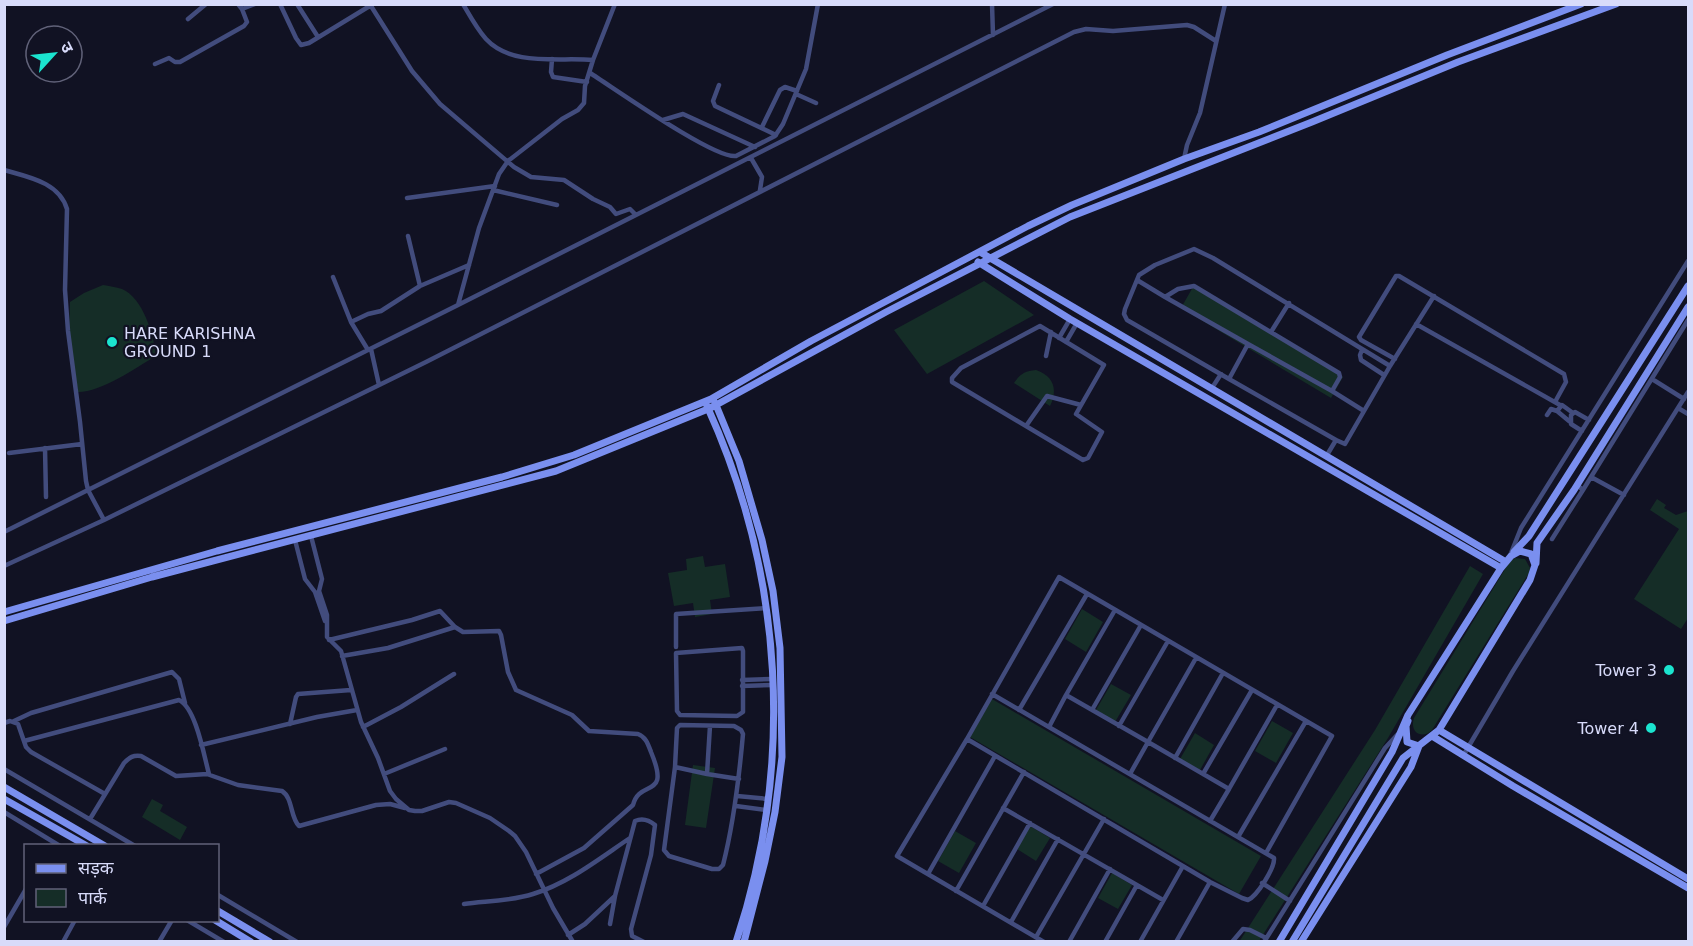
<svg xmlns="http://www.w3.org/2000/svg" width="1693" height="946" viewBox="0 0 1693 946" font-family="'DejaVu Sans','Noto Sans Devanagari',sans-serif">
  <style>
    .green { fill: #152d27 }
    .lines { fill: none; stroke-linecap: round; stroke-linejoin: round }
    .street { stroke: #424c7d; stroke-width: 4.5 }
    .secondary { stroke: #7a8fef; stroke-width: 7 }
    .poi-dot { fill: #1be4cf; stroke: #111223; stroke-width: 2 }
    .labels { text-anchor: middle; stroke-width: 4.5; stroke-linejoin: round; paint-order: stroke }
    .poi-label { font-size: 16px; fill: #d8dbfa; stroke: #111223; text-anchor: end }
  </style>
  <rect width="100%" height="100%" fill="#111223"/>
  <path class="green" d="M984 281 1034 315 927 374 894 330Z
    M103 285C109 286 116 287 122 289 143 298 154 335 156 356 135 368 102 392 78 392L69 331 70 302 84 293Z
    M1193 287 1343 377 1331 398 1181 308Z
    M1036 370C1054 376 1058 390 1050 406L1014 383C1020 374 1025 371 1036 370Z
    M1657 499 1666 505 1664 508 1676 515 1688 511V618L1681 629 1634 599 1679 529 1650 510Z
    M703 556 705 567 725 564 730 597 710 600 712 614 695 617 693 603 674 606 668 573 687 570 686 559Z
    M1515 558 1525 559 1530 568 1529 573 1432 730C1422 740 1409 732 1414 718L1510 561Z
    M1470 566 1483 574 1388 738 1259 941 1239 942 1375 730Z
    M1082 609 1103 622 1086 652 1065 639Z
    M1111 684 1131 695 1115 722 1096 710Z
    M992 699 1261 856 1239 894 970 737Z
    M1272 721 1293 733 1276 763 1255 751Z
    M1195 733 1214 745 1200 770 1180 759Z
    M693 765 715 768 706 828 685 825Z
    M152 799 163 805 160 811 187 827 180 840 142 817Z
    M1030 826 1050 838 1036 861 1017 849Z
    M955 831 976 843 959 873 938 861Z
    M1112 873 1132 885 1118 909 1098 898Z"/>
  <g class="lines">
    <path class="street" d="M238 4 242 9 255 4
      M280 4 296 38 301 45 309 43 373 4
      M297 4 318 37
      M463 4C470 16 477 29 486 39 512 67 559 57 593 60
      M992 4 993 35
      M371 6 412 71 440 104 514 167 531 177 564 180 593 199 610 207 616 214 630 209 636 215
      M188 19 206 4
      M552 59 551 72 553 77 587 82
      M155 64 169 58 175 62H180L244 26 247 22 242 9
      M590 73C614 88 714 159 736 156L775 136 783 124 806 69 818 4
      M719 85 713 101 715 106 776 135
      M796 94 816 103
      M663 120 683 114 755 147
      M762 127 780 90 785 87 797 91
      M751 158 762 177 760 190
      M1184 159 1187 145 1200 113 1225 4
      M4 170C28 177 59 182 67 209L65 290 68 331 80 422 86 481 88 490 104 520
      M493 190 557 205
      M407 198 495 186
      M408 236 420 286
      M333 277 351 322 368 350
      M1137 280 1165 297
      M458 305 479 228 499 174 508 161 562 119 578 110 584 103 585 86 593 60 615 4
      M351 322 368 314 381 311 420 286 469 265
      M1416 324 1560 405
      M1040 326 1104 365 1076 414 1102 432 1088 458 1083 460 952 382V378L961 368Z
      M1271 332 1289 303
      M1059 338 1070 319
      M1066 342 1077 323
      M1248 344 1165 297 1178 289 1194 286 1339 373 1340 377 1332 391
      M371 349 379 385
      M1362 350 1360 355 1361 360 1384 375
      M1046 356 1051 332
      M1395 359 1361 340 1359 337 1396 276H1399L1564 374 1566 382 1555 402
      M1229 379 1336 440
      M1652 379 1684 399
      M1212 388 1221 374
      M1678 408 1688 414
      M1364 411 1332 391 1248 344 1229 379 1127 320 1124 314 1125 309 1139 275 1155 265 1194 249 1213 258 1390 366
      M1547 415 1551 409 1557 411
      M1569 421 1557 411 1562 405 1573 413
      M1026 426 1047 396 1081 405
      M1582 431 1571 424V415L1575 412 1589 420
      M45 448 46 497
      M9 453 82 444
      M1327 455 1336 440 1345 444 1390 366 1434 296
      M1591 477 1624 495
      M1577 485 1583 490 1591 477 1688 320
      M4 532 458 305 1053 4
      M311 536 322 579 319 591 327 615V637L341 651 361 722 378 758 390 791 396 799 409 810 415 811H422L449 802 456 803 490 818 509 831 515 836 526 852 553 908 573 942
      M1552 539 1583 490
      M295 540 305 579 315 592 325 621
      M1511 553 1521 528 1688 261
      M4 566 104 520 426 362 1074 32 1086 29 1113 31 1187 25 1194 27 1216 41
      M329 640 412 620 440 611 455 627 463 632 499 631 501 635 508 672 516 690 572 715 589 731 638 734C646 737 648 744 651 752 671 800 640 778 633 805L584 848 536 874
      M676 647V614L766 608
      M742 648 743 651V712L737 716 680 715 677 711 676 653Z
      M342 656 388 648 455 627
      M1196 658 1148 742 1229 789 1210 821
      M742 680 772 679
      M742 686 773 685
      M1066 695 1115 610
      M1019 710 1087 594
      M1092 710 1141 625
      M14 721 31 713 172 672 179 679 185 703
      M4 723 10 721 18 724 26 747 31 752 105 794
      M290 724 296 697 298 694 351 690
      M680 725 734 726 741 730 743 734C739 779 734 822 723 865L719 869H712L669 856 664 850 675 767 677 728Z
      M1119 726 1168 641
      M363 727 401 707 454 674
      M1049 727 1066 695 1148 742 1130 774
      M967 739 1210 882 1242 898 1248 900C1257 896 1275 868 1274 858L992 694
      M24 741 179 700C196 708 204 756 209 774
      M201 745 317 717 357 710
      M1463 756 1513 671 1688 392
      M1175 758 1223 673
      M675 767 707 774 710 726
      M4 769 135 846
      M384 774 445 749
      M707 774 739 779
      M1203 774 1252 690
      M1229 789 1277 705
      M737 796 768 799
      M736 806 766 810
      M1003 808 1163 900
      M4 812 60 846
      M90 819 124 763C130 757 133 755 141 756L176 776 207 774 238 785 282 791C293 798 290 817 299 826L376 805 390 804 405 808
      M1238 837 1306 721
      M928 874 995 756
      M1262 883 1290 901
      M956 891 1024 772
      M218 895 297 942
      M464 904C487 901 511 901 533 894 569 883 600 858 630 838
      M983 906 1030 823
      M187 920 224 942
      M1011 922 1058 839
      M610 924 615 896 635 821C642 818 649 820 655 825L651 855 631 929 632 936 644 942
      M4 927 26 889
      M568 935 585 924 615 896
      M1036 937 1104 819
      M63 942 75 920
      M159 942 172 920
      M1044 942 897 856 967 739 1059 577 1332 736 1266 853
      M1069 942 1110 869
      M1105 942 1137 885
      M1140 942 1183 866
      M1176 942 1210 882
      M1232 942 1243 929 1250 930 1266 938
      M1264 942 1385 748 1397 735"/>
    <path class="secondary" d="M980 252 1506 562
      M978 262 1070 319 1501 568
      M707 406C784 575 795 765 736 942
      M1514 552 1529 536 1688 286
      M1536 563 1537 543 1574 490 1688 307
      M4 612 217 551 502 477 574 455 711 399 811 341 1028 226 1072 205 1184 159 1259 132 1447 55 1581 4
      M4 621 152 577 556 471 708 409 716 405 715 403
      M1408 721 1406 726 1407 742 1419 746
      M1439 730 1688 879
      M1432 736 1513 786 1688 888
      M4 787 105 846
      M4 799 87 846
      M218 911 270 942
      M215 920 251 942
      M744 942 765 861 775 812 782 757 780 648 773 591 762 540 739 461 716 405 886 312 1070 217 1312 122 1458 62 1616 4
      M1279 942 1392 752 1408 715 1501 568 1511 556 1520 551 1531 554 1535 565 1530 580 1439 730 1403 758 1292 942
      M1301 942 1411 767 1419 746"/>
  </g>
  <g class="poi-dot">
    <circle cx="112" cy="342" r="6"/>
    <circle cx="1669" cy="670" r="6"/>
    <circle cx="1651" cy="728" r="6"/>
  </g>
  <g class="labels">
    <g class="poi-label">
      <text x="124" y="339" text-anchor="start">HARE KARISHNA<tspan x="124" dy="18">GROUND 1</tspan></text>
      <text x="1657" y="676">Tower 3</text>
      <text x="1639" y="734">Tower 4</text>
    </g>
  </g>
  <rect width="1693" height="946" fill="none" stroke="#d8dbfa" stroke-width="12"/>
  <rect x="24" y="844" width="195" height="78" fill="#111223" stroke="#616279" stroke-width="1.5"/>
  <rect x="36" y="864" width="30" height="9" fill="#7a8fef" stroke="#616279" stroke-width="1.5"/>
  <text x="78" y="874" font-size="18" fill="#d8dbfa">सड़क</text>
  <rect x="36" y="889" width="30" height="18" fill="#152d27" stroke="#616279" stroke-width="1.5"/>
  <text x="78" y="904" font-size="18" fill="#d8dbfa">पार्क</text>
  <g transform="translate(54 54) rotate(63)"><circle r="28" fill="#111223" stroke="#616279" stroke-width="1.5"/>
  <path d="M0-4.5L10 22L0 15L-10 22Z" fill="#1be4cf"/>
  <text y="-9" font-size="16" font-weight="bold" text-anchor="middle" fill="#d8dbfa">उ</text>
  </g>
</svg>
